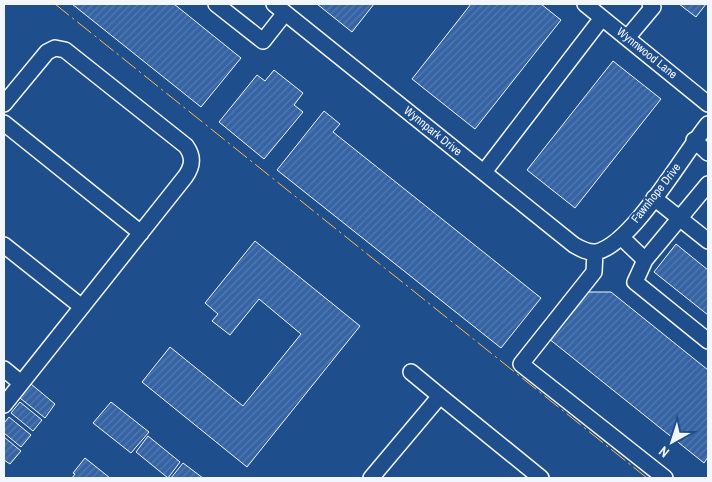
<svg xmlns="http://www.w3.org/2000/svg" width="712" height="482" viewBox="0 0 712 482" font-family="'Archivo Narrow',sans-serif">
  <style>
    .building { fill: url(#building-hatch); stroke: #f2f6ff }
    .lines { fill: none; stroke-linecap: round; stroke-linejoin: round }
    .minor-casing { stroke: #f2f6ff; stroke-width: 18 }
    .minor { stroke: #1f4e8c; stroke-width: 15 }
    .power { stroke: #ffb74d; stroke-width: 1; stroke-dasharray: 18 4 2.5 4; stroke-linecap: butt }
    .labels { text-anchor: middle; stroke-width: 4; stroke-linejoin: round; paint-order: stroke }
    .street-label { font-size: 12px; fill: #f2f6ff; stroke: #1f4e8c }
  </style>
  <defs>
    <pattern id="building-hatch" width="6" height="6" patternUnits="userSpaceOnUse" patternTransform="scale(1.25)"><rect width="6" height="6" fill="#3563a3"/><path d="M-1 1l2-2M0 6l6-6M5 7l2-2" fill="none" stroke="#537ab1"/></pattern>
  </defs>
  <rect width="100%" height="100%" fill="#1f4e8c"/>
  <path class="building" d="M72 4H174L241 58 201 107Z
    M317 4H374L352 32Z
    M471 4H541L561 20 475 129 412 79Z
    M679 4H706L696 17Z
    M613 61 661 99 575 208 527 170Z
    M274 70 303 93 294 105 303 112 264 159 219 122 257 75 265 81Z
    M324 111 340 124 333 132 541 298 501 348 277 170Z
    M255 241 360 326 247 467 142 382 170 347 243 406 301 334 259 299 230 335 212 321 218 314 205 303Z
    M676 244 708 270V315L654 272Z
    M584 292H611L708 370V457L704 463 548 338Z
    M31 384 55 404 45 418 20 398Z
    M20 402 42 420 33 431 11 413Z
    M111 402 149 432 131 453 93 423Z
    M9 417 31 435 21 447 4 433V423Z
    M148 436 180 462 168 478 136 452Z
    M4 437 21 451 10 464 4 460Z
    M85 458 110 478H72L75 474 73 473Z
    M183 463 203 478H171Z"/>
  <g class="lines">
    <defs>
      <path id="minor" d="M216 4 263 41 285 13
        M274 4 574 245C581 249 588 253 596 252 632 245 684 153 708 124
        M585 4 708 104
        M627 38 653 7 650 4
        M4 104 47 52 55 48 65 50 186 146C194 157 193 166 185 177L4 405
        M4 123 141 233
        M694 140 708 153
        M484 172 602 18
        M708 184 645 260 635 282 708 341
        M654 198 708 241
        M621 237 645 260
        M4 245 82 307
        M595 252 594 272 521 364 665 478
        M4 369 21 383
        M411 372 440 396
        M371 478 440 396 541 478"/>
    </defs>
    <use href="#minor" class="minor-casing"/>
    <use href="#minor" class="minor"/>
    <path class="power" d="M55 4 647 478"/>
  </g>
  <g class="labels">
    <g class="street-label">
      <text transform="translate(647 53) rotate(39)" y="4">Wynnwood Lane</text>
      <text transform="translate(433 131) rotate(39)" y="4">Wynnpark Drive</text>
      <text transform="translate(656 193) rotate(-52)" y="4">Fawnhope Drive</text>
    </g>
  </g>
  <rect width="712" height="482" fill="none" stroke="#f2f6ff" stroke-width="10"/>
  <g transform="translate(672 442) rotate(219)" stroke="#1f4e8c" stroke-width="4" paint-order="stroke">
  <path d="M0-4L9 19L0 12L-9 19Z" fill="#f2f6ff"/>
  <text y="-8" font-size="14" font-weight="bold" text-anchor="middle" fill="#f2f6ff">N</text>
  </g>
</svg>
